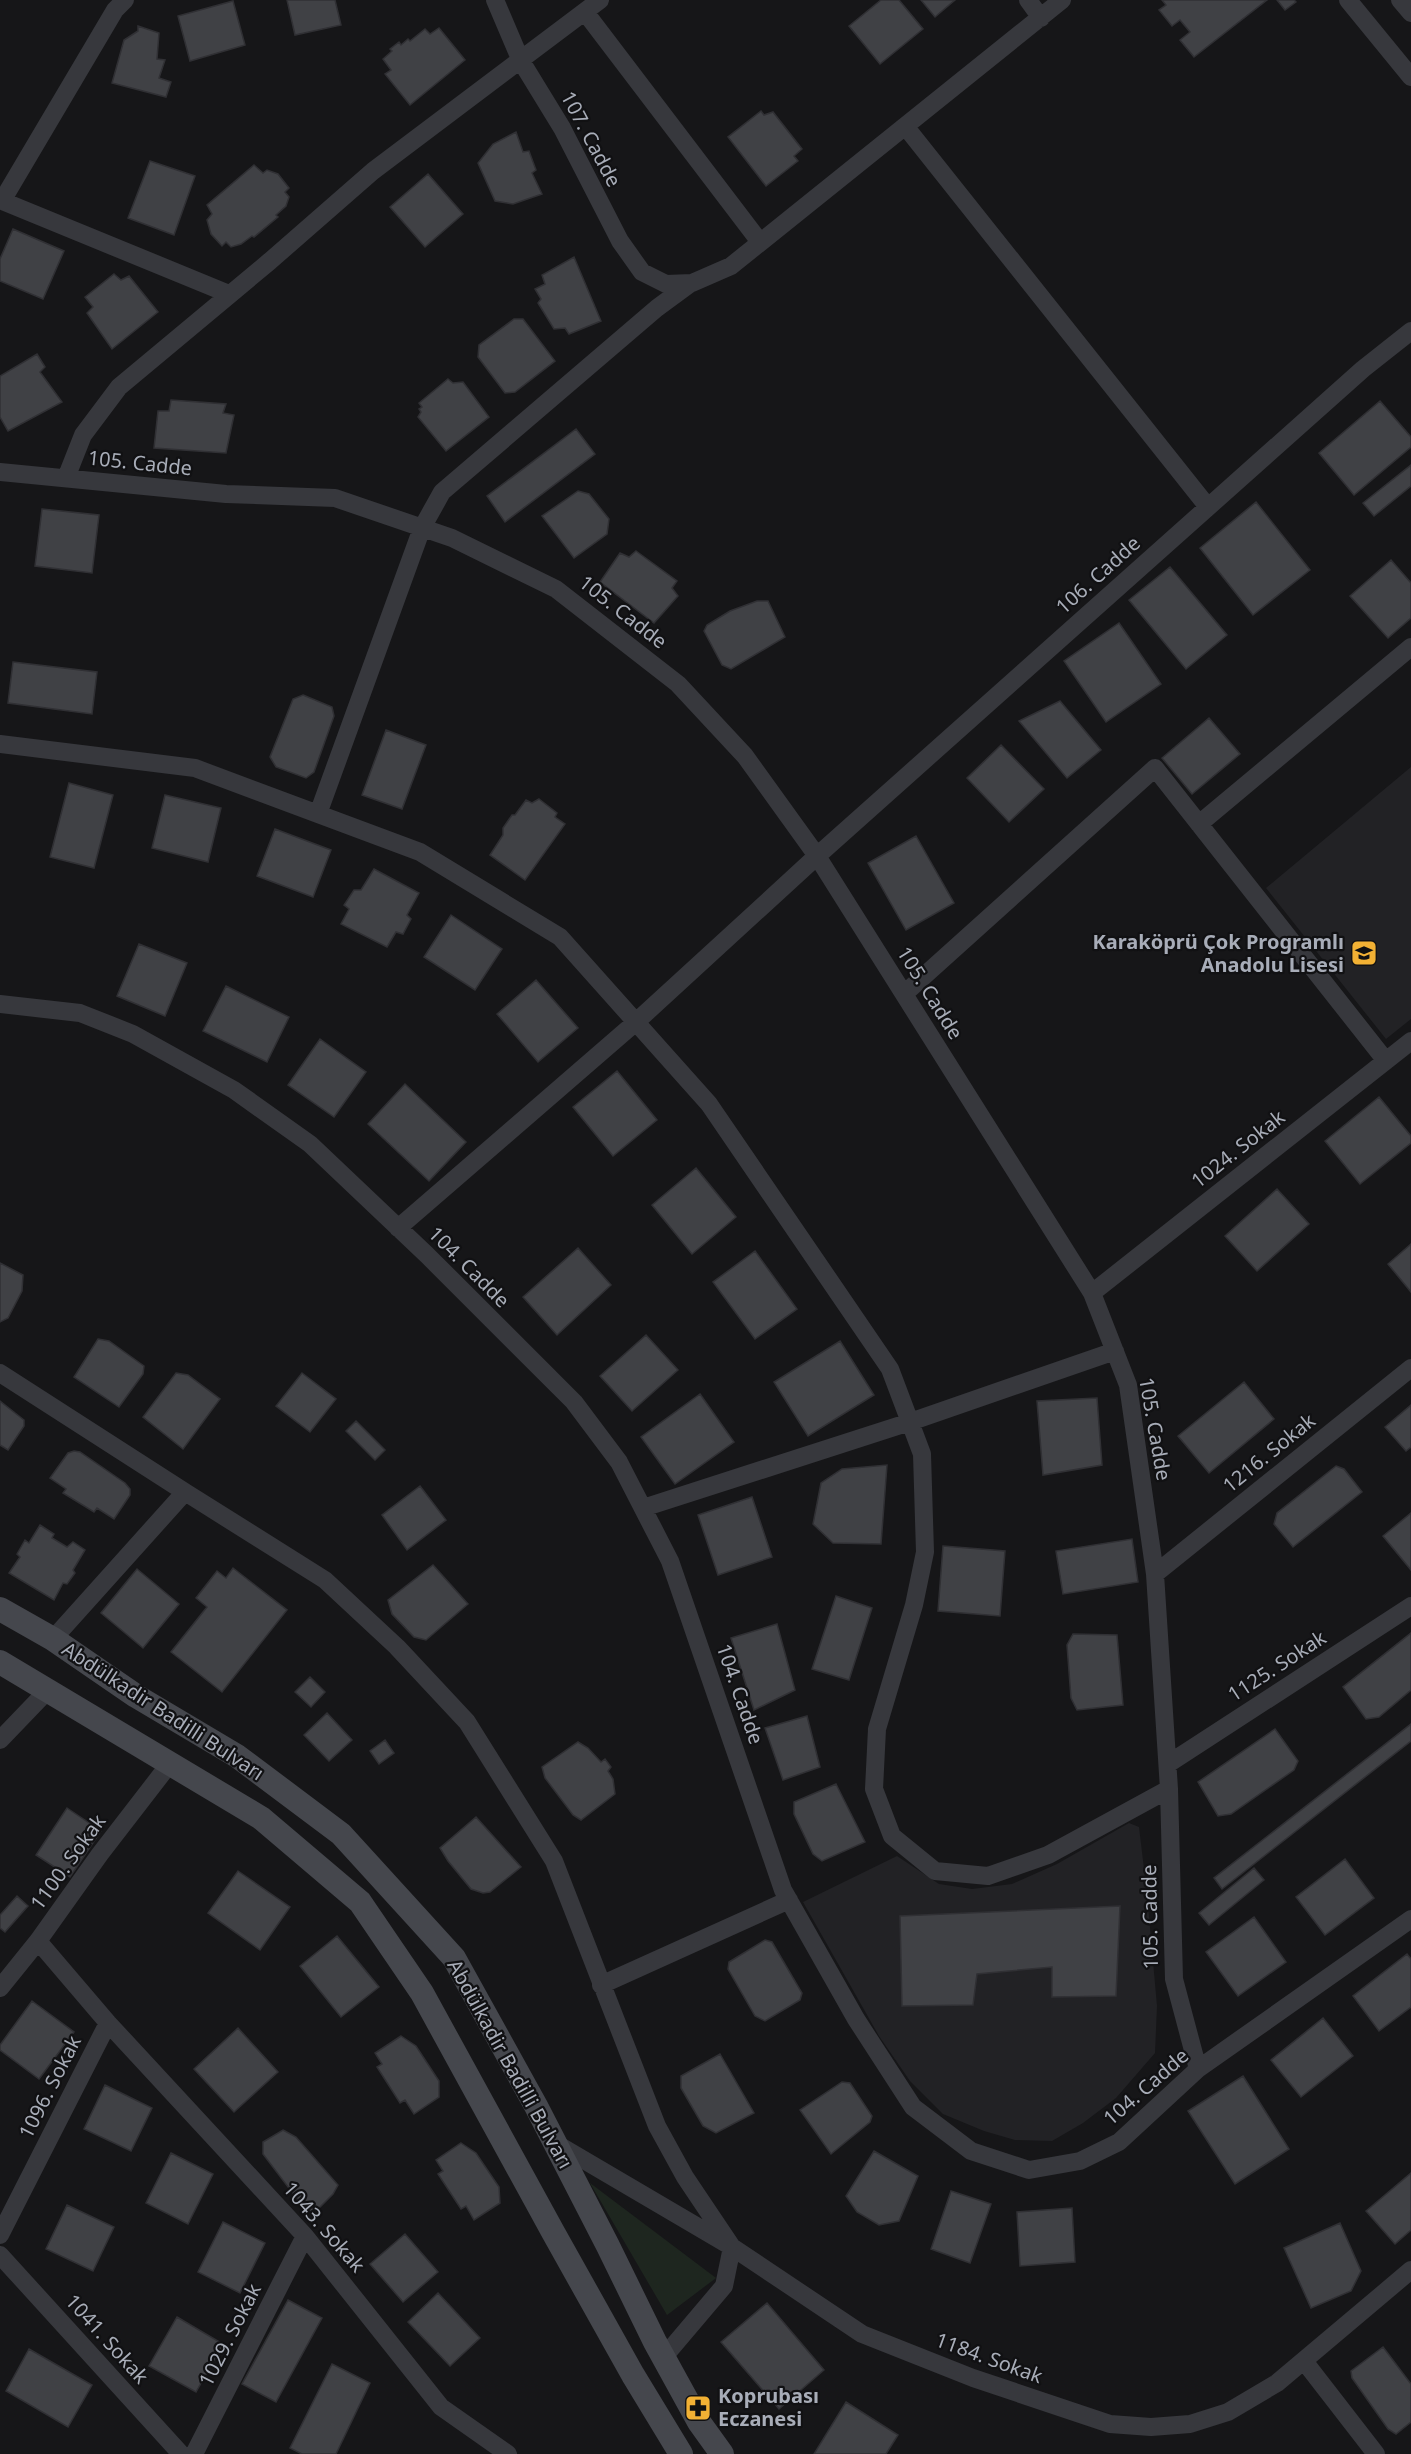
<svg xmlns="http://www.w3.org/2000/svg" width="1411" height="2454" viewBox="0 0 1411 2454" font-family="'Noto Sans',sans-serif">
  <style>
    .built { fill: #222225 }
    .green { fill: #1e261f }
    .building { fill: #404145; stroke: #303034; stroke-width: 1.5 }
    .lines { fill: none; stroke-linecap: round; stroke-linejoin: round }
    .minor { stroke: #37383d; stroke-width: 18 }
    .secondary { stroke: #45474d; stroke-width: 24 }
    .labels { text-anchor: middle; stroke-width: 4.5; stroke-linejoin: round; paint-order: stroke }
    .street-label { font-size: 20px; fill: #a8adb8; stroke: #111113 }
    .poi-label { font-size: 20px; font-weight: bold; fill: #a8adb8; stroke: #111113; text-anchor: end }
  </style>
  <rect width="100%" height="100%" fill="#161618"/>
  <path class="built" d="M1411 767V1019L1386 1039 1266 888Z
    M1129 1823 1139 1827 1147 1894 1157 2006 1155 2053 1116 2098 1083 2123 1052 2141 1015 2140 984 2131 943 2114 910 2081 879 2036 803 1902 897 1856 939 1884 972 1889 1012 1884 1057 1864Z"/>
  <path class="green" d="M590 2183 716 2278 667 2315Z"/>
  <path class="building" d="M287 0H335L341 25 295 35Z
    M881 0H899L923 29 880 64 849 26Z
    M921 0H955L935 17Z
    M1162 0H1267L1194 57 1180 40 1190 32 1180 20 1172 26 1159 10 1166 5Z
    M1277 0H1294L1296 2 1285 10Z
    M233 1 245 45 190 61 178 16Z
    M138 26 159 33 157 59 165 60 159 78 171 82 166 97 112 83 124 40 138 31Z
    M439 28 465 60 410 105 385 74 391 70 383 59 392 51 390 49 399 42 401 45 408 39 410 41 425 29 430 34Z
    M761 111 764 115 773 112 802 149 794 156 798 161 766 186 728 137Z
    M516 132 523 152 529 151 536 170 532 173 542 194 513 204 495 201 478 163 493 144Z
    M150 161 195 176 174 235 128 218Z
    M254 165 263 173 267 170 278 174 289 188 285 192 289 197 286 206 276 215 278 217 254 237 252 236 241 244 231 247 226 242 222 246 211 234 207 220 212 214 207 205Z
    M428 174 463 214 425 247 390 207Z
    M13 229 64 251 43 299 0 281V259Z
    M574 257 601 321 569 334 565 328 554 329 538 303 541 299 535 289 545 284 542 275Z
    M114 274 121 280 129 276 158 312 112 349 87 313 93 307 85 297Z
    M514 319H523L555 361 515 392 505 393 478 357 479 345Z
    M37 354 45 367 40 372 62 402 8 431 0 417V376Z
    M448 379 453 383 463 382 489 417 446 451 418 417 421 412 419 409 422 407 419 403Z
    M171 400 226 404 223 413 234 415 226 453 154 448 158 411H169Z
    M1380 401 1411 437V447L1354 495 1319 453Z
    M576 429 595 454 505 522 487 496Z
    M1411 465V486L1374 516 1363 503Z
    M578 491 589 494 609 519 607 534 574 558 542 516Z
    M1256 502 1310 570 1253 615 1200 548Z
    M42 509 99 515 92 573 35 566Z
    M636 551 677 581 672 588 678 596 654 623 600 582 620 553 629 557Z
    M1391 560 1411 583V618L1388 638 1350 596Z
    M1170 567 1227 635 1186 669 1129 600Z
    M757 601H768L785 637 731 669 722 665 704 631 707 625 730 611Z
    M1119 623 1161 684 1106 722 1064 661Z
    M13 662 97 672 92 714 8 703Z
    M303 695 332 707 334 716 314 772 306 778 276 767 270 757 293 699Z
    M1060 701 1101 750 1067 778 1019 721Z
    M1209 718 1240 754 1192 794 1162 758Z
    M386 730 426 745 402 809 362 795Z
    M1001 745 1044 789 1009 822 967 778Z
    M69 783 113 795 94 868 50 857Z
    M165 795 221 808 208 862 152 848Z
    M539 799 557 813 555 817 565 824 525 880 490 855 503 835V828L512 815H515L526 800 532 803Z
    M275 829 331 850 313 897 257 876Z
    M916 836 954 903 906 930 868 863Z
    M374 869 419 893 407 915 411 919 403 934 396 932 387 947 341 924 349 909 344 905 354 890H361Z
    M451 915 502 949 475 990 424 957Z
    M139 944 187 963 165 1016 117 996Z
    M536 980 578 1028 538 1062 497 1014Z
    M226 986 289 1017 267 1062 203 1031Z
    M320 1039 366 1072 334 1117 288 1085Z
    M617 1071 657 1120 613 1156 573 1107Z
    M405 1084 466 1142 429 1181 368 1124Z
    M1379 1097 1411 1136V1143L1360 1184 1325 1141Z
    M696 1168 736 1217 692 1254 652 1205Z
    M1277 1189 1309 1224 1257 1271 1225 1236Z
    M1411 1244V1292L1388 1264Z
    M578 1248 611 1285 557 1335 523 1297Z
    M755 1251 797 1309 755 1339 713 1282Z
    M0 1263 23 1275 22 1291 8 1318 0 1322Z
    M646 1335 678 1370 632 1411 600 1376Z
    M98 1339 109 1341 144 1366 143 1374 119 1407 74 1377Z
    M840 1341 874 1395 808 1436 774 1382Z
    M176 1373 188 1375 220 1399 183 1449 143 1417Z
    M302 1373 336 1399 310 1432 276 1406Z
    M1244 1382 1274 1419 1209 1473 1178 1436Z
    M700 1394 734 1442 675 1484 641 1437Z
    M1097 1398 1102 1465 1043 1475 1037 1401Z
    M0 1401 24 1420V1426L8 1450 0 1445Z
    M1411 1405V1447L1406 1451 1385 1427Z
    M356 1421 385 1450 375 1460 346 1431Z
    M74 1451 80 1452 125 1483 130 1489V1495L114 1519 97 1508 94 1512 63 1493 66 1489 50 1478 68 1453Z
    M887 1465 881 1544 833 1543 813 1524 821 1483 842 1469Z
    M1336 1466 1344 1469 1362 1492 1293 1547 1274 1524 1277 1513Z
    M420 1486 446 1520 407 1550 382 1515Z
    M752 1497 772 1557 718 1575 698 1515Z
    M1411 1513V1570L1383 1536Z
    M40 1525 54 1534 52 1538 67 1547 73 1542 85 1550 73 1570 75 1573 67 1584 63 1583 54 1600 9 1573 20 1557 17 1554 25 1540 29 1543Z
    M1132 1539 1138 1582 1063 1594 1056 1551Z
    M943 1546 1005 1551 1000 1616 938 1611Z
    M433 1565 468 1604 426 1640 414 1637 392 1614 388 1600Z
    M233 1568 287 1610 222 1692 171 1652 207 1607 196 1598 217 1571 226 1578Z
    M137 1569 179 1604 143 1648 101 1613Z
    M836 1596 872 1608 849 1680 812 1669Z
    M777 1624 795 1690 754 1710 731 1638Z
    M1411 1633V1690L1379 1717 1366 1719 1343 1687Z
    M1073 1634 1117 1635 1123 1705 1077 1710 1071 1698 1067 1645Z
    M310 1677 325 1692 311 1707 295 1692Z
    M327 1713 352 1740 329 1761 304 1735Z
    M807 1716 820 1767 783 1780 765 1728Z
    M1411 1724V1741L1222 1889 1214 1878Z
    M1275 1729 1298 1761 1294 1770 1231 1814 1218 1816 1198 1782Z
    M385 1740 394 1753 379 1764 370 1751Z
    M578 1742 588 1748 601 1762 605 1759 611 1767 608 1771 613 1779 615 1794 581 1820 573 1815 545 1778 542 1767Z
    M836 1784 865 1842 822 1861 813 1854 794 1814V1802Z
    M67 1808 101 1831 70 1877 36 1855Z
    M476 1817 521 1867 490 1892 483 1893 471 1889 448 1861 440 1848Z
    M1345 1859 1374 1898 1325 1935 1296 1897Z
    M1254 1868 1264 1880 1209 1925 1199 1913Z
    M238 1871 290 1907 260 1950 208 1913Z
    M17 1896 28 1906 5 1932 0 1928V1915Z
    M1120 1906 1116 1996 1052 1997V1967L977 1974 973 2005 902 2006 900 1916Z
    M1254 1917 1286 1962 1238 1996 1206 1952Z
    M337 1936 379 1987 341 2017 300 1966Z
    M765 1940 772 1942 802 1993 800 2000 765 2021 755 2016 728 1969 729 1962Z
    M1407 1954 1411 1959V2007L1379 2031 1353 1996Z
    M32 2001 74 2032 39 2079 0 2050V2045Z
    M1323 2018 1353 2056 1301 2097 1271 2060Z
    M238 2028 278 2072 234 2112 194 2069Z
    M401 2036 416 2046 439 2081V2097L414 2114 405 2100 400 2103 377 2067 382 2064 375 2053Z
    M720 2054 754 2113 716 2133 703 2126 681 2088V2076Z
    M1243 2076 1289 2149 1235 2184 1188 2111Z
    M842 2082 850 2083 872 2116 870 2122 831 2154 800 2110Z
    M105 2085 152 2108 131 2151 84 2129Z
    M283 2130 296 2137 338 2185 333 2194 314 2213 304 2208 263 2154V2142Z
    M461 2143 476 2153 499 2187 500 2203 474 2220 466 2206 461 2209 438 2174 443 2171 436 2160Z
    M874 2151 918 2176 899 2221 879 2225 857 2212 846 2196Z
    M171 2153 213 2174 188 2224 146 2203Z
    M1411 2173V2230L1395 2244 1366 2211Z
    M951 2191 991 2204 970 2263 931 2249Z
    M67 2205 114 2227 93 2271 46 2249Z
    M1072 2208 1075 2262 1020 2266 1017 2212Z
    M223 2222 265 2243 240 2293 198 2272Z
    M1340 2223 1361 2271 1351 2291 1311 2308 1284 2248Z
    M405 2234 438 2272 403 2302 370 2264Z
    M438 2293 480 2338 450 2366 408 2322Z
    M288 2300 322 2318 276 2402 242 2384Z
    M767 2303 824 2370 779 2409 721 2342Z
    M177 2317 223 2344 196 2392 149 2366Z
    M1383 2347 1411 2384V2422L1396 2434 1388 2429 1352 2378 1351 2371Z
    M29 2349 92 2385 68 2427 6 2391Z
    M332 2364 370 2383 336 2454H302L290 2448Z
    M846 2402 898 2435 886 2454H814Z"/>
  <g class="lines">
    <path class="minor" d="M495 0 521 61 562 128 620 241 642 272 666 284 692 283 731 266 1062 0
      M1028 0 1041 18
      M1348 0 1411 77
      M1400 0 1411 13
      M585 12 760 242
      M905 126 1208 507
      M0 200 229 294
      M2 201 115 10 125 0
      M0 472 226 494 335 498 452 538 556 589 678 684 745 756 817 856 1092 1293 1128 1385 1155 1574 1169 1789 1174 1979 1198 2069
      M66 478 83 435 119 387 270 261 373 171 600 0
      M0 744 195 768 420 852 560 937 709 1104 890 1369 910 1422 922 1454 925 1552 914 1605 877 1729 874 1789 892 1836 935 1871 988 1876 1048 1855 1169 1789
      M318 814 422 528 442 492 657 308 691 283
      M1199 824 1411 647
      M904 994 1155 768 1386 1061
      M0 1004 80 1013 133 1034 234 1090 310 1144 427 1255 574 1402 619 1462 670 1561 783 1890 856 2019 913 2107 971 2151 1029 2170 1080 2161 1119 2142 1198 2069 1411 1919
      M398 1228 636 1022 817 856 1363 369 1411 331
      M1092 1293 1411 1041
      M0 1373 185 1492 53 1639
      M185 1492 325 1580 397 1647 467 1722 554 1861 657 2126 685 2177 732 2247 724 2286 663 2358
      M643 1508 910 1422 1115 1351
      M1155 1574 1411 1368
      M0 1740 48 1690
      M1168 1764 1411 1606
      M38 1941 108 2023 305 2236 441 2407 508 2454
      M601 1985 789 1900
      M0 1988 38 1941 100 1854 171 1762
      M555 2143 732 2247 862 2334 973 2378 1110 2424 1151 2427 1190 2424 1228 2412 1277 2383 1411 2270
      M0 2235 108 2023
      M0 2255 181 2454
      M1304 2361 1376 2454
      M194 2454 305 2236"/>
    <path class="secondary" d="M0 1609 53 1639 136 1696 237 1756 341 1834 454 1958 536 2106 608 2246 655 2342 699 2422 722 2454
      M0 1662 261 1818 360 1902 422 1993 553 2232 633 2375 681 2454"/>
  </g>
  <defs>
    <symbol id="school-square" viewBox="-11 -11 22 22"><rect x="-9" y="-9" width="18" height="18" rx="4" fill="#f2b134" stroke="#111113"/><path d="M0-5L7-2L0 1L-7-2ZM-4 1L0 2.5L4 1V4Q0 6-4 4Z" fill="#111"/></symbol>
    <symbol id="pharmacy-square" viewBox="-11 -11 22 22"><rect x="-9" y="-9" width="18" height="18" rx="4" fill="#f2b134" stroke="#111113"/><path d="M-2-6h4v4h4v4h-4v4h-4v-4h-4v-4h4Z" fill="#111"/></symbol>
  </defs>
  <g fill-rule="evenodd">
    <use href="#school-square" x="1349" y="938" width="30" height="30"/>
    <use href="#pharmacy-square" x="683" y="2393" width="30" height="30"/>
  </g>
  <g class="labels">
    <g class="street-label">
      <text transform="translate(591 139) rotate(62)" y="7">107. Cadde</text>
      <text transform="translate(140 463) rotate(6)" y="7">105. Cadde</text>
      <text transform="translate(1098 575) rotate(-42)" y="7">106. Cadde</text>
      <text transform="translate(623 612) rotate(38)" y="7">105. Cadde</text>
      <text transform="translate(930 993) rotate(58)" y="7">105. Cadde</text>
      <text transform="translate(1238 1149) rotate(-38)" y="7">1024. Sokak</text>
      <text transform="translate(469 1267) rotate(45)" y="7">104. Cadde</text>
      <text transform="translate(1155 1429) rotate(80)" y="7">105. Cadde</text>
      <text transform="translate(1269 1453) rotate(-39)" y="7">1216. Sokak</text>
      <text transform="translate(1277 1666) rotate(-33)" y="7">1125. Sokak</text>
      <text transform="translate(740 1694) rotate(71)" y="7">104. Cadde</text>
      <text transform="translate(163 1711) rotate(33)" y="7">Abdülkadir Badilli Bulvarı</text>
      <text transform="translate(68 1862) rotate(-54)" y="7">1100. Sokak</text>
      <text transform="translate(1150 1917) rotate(-91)" y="7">105. Cadde</text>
      <text transform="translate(510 2064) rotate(61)" y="7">Abdülkadir Badilli Bulvarı</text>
      <text transform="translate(50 2087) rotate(-63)" y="7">1096. Sokak</text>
      <text transform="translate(1146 2087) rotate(-41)" y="7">104. Cadde</text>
      <text transform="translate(324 2227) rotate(49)" y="7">1043. Sokak</text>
      <text transform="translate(230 2335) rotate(-63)" y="7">1029. Sokak</text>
      <text transform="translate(107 2339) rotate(48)" y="7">1041. Sokak</text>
      <text transform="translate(989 2358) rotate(20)" y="7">1184. Sokak</text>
    </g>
    <g class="poi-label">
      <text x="1344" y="949">Karaköprü Çok Programlı<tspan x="1344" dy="23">Anadolu Lisesi</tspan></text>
      <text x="718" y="2403" text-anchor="start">Koprubası<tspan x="718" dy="23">Eczanesi</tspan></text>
    </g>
  </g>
</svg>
